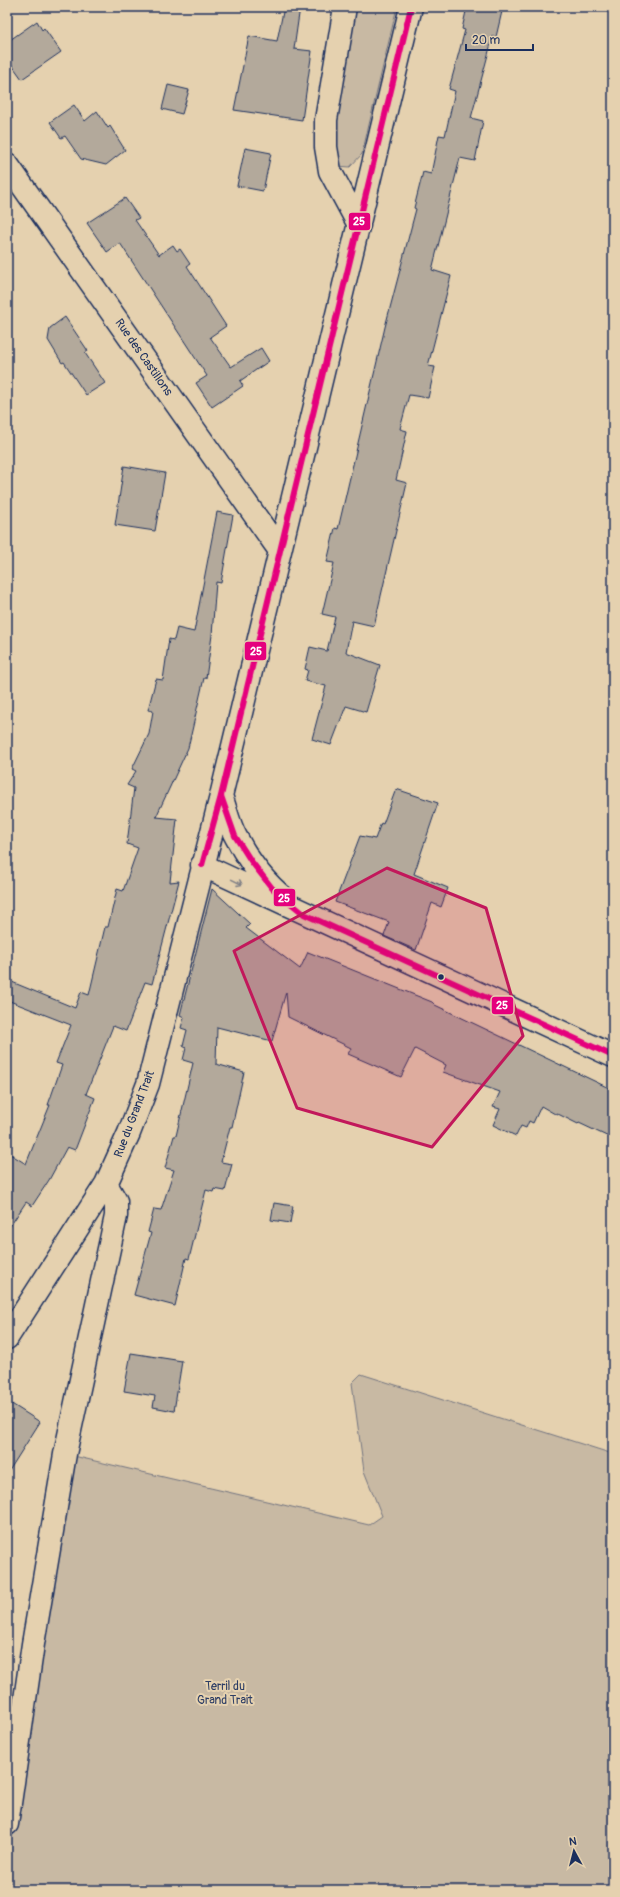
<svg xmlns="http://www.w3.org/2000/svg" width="620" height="1897" viewBox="0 0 620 1897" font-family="Pangolin,sans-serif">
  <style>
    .green { fill: #c8b9a3; stroke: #727480 }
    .building { fill: #b3a99b; stroke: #1b2f5e }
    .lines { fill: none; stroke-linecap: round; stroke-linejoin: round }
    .minor-casing { stroke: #1b2f5e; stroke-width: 25 }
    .minor { stroke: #e5d1af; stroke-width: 22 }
    .bus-1-casing { stroke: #e5d1af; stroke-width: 9 }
    .bus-1 { stroke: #e5007d; stroke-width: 6 }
    .oneway { stroke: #808086 }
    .marked { fill: #c2185b; fill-opacity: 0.2; stroke: #c2185b; stroke-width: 3; stroke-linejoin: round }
    .bus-dot { fill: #1b2f5e; stroke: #e5d1af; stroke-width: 1.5 }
    .labels { text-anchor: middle; stroke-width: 4; stroke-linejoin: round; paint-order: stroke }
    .street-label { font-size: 12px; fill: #1b2f5e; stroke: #e5d1af }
    .park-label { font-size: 12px; fill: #2c3d65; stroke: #e5d1af }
    .line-badge { stroke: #e5d1af; stroke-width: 1.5 }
    .badge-label { font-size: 11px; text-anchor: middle; font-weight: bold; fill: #fff }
  </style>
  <rect width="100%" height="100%" fill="#e5d1af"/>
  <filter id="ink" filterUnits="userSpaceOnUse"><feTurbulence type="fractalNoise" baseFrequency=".025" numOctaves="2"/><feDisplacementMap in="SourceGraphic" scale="8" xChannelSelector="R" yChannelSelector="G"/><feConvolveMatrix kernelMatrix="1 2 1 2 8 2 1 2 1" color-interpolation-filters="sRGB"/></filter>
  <g filter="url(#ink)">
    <path class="green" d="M348 7H397L362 154 350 167 337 166 330 119Z
      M361 1374 613 1454V1890H7V1824L65 1454 369 1525 382 1516 364 1471 352 1383Z"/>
    <path class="building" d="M284 7H300L294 49 312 51 302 120 234 110 249 36 277 41Z
      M467 7H503L496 37 493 36 471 118 483 121 475 161 460 158 432 270 451 276 428 366 435 367 428 398 409 395 400 429 407 431 396 480 407 483 374 626 352 621 346 652 380 665 366 712 346 706 331 745 312 739 326 686 305 681 308 670 305 669 310 647 327 651 335 617 322 614 334 563 327 562 335 528 338 529 385 327 416 209 414 208 423 172 431 174 439 135 445 136 455 91 449 89 465 30 462 29Z
      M37 21 42 30 44 28 61 52 22 79 7 58V42Z
      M168 85 189 90 182 114 162 109Z
      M74 105 85 121 97 111 108 128 110 126 125 150 106 165 81 159 65 136 61 138 50 122Z
      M245 148 271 153 263 191 237 186Z
      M125 198 139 218 135 220 159 255 173 245 177 251 180 249 190 264 187 266 226 326 210 337 231 367 261 348 269 361 240 381 243 386 212 407 196 383 207 376 120 243 107 252 87 223Z
      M65 317 88 351 85 353 105 383 86 395 64 362 62 363 48 340 50 328Z
      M124 466 165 473 155 531 115 525Z
      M217 512 233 515 221 583 216 582 212 635 206 678H204L188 748 156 817 177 819 170 882 179 881 152 984 145 982 126 1031 113 1026 86 1094 95 1098 75 1150 67 1147 49 1180 32 1206 26 1202 7 1231V1152L26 1164 50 1105H48L62 1065 56 1063 71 1025 7 1000V980L75 1008 81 992 89 995 105 927H108L117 889 123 891 138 848 127 844 134 788 127 785 136 771 132 769 149 734 153 711 148 710 156 679 163 680 169 639 174 640 177 628 194 632Z
      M396 789 438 803 414 874 448 888 441 907 432 903 416 950 384 936 389 922 335 902 360 836 375 839 381 823 383 824Z
      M212 889 250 924 246 928 300 969 308 952 432 1002 435 1005 613 1090V1139L579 1123 578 1124 556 1113 555 1114 541 1106 533 1123 529 1121 526 1128 521 1126 516 1136 493 1125 500 1109 493 1107 500 1092 443 1072 446 1065 415 1049 401 1077 348 1054 351 1048 288 1017 286 992 272 1041 217 1027 216 1064 244 1072 232 1127H230L221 1162 232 1164 225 1191 214 1189 213 1192 206 1190 189 1259 186 1258 175 1306 134 1295 151 1233 148 1232 154 1209 161 1210 174 1170 165 1168 174 1136H176L193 1063 183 1060 186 1048 183 1046 187 1030 181 1028 184 1017 180 1015Z
      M274 1203 293 1206 290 1223 271 1220Z
      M131 1353 182 1361 174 1411 153 1407 155 1396 124 1391Z
      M7 1401 40 1422 7 1474Z"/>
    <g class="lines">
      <defs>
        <path id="minor" d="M345 7 326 120V147L330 171 359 225
          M7 164 280 551
          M221 796C226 809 229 825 236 837 248 860 264 882 284 898
          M202 865 613 1056
          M7 1338 106 1184 129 1133 148 1084 221 796 411 7
          M7 1824 33 1644 65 1454 116 1216V1201L106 1184"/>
      </defs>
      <use href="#minor" class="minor-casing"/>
      <use href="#minor" class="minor"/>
      <defs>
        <path id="bus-1" d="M221 796 235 836 251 861 272 888 304 914 613 1056
          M202 865 221 796 411 7"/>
      </defs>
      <use href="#bus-1" class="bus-1-casing"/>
      <use href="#bus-1" class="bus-1"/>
    </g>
    <defs><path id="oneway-shaft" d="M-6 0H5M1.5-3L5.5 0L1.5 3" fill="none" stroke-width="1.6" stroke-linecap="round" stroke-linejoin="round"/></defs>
    <use class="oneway" href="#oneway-shaft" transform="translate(237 882) rotate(26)"/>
  </g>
  <path class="marked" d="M387 868 486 908 523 1036 432 1147 297 1108 234 951Z"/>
  <circle class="bus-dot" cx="441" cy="977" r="3.5"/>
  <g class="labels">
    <g class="street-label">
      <text transform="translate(144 357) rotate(55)" y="4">Rue des Castillons</text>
      <text transform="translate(134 1114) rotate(-69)" y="4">Rue du Grand Trait</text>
    </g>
    <g class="park-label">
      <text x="225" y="1690">Terril du<tspan x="225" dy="14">Grand Trait</tspan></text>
    </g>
  </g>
  <g class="line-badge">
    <rect x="348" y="212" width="23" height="19" rx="4" fill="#e5007d"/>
    <rect x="244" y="641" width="23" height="20" rx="4" fill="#e5007d"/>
    <rect x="273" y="888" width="23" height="19" rx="4" fill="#e5007d"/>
    <rect x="491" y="996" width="23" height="19" rx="4" fill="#e5007d"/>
  </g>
  <g class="badge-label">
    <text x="359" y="225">25</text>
    <text x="256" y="655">25</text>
    <text x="284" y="902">25</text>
    <text x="502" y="1009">25</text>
  </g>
  <rect width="620" height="1897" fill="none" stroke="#e5d1af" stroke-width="24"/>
  <rect x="12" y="12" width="596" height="1873" fill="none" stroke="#1b2f5e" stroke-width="1.5" filter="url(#ink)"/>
  <g transform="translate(574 1851) rotate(353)" stroke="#e5d1af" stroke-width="3" paint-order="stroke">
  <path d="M0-3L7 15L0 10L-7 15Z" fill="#1b2f5e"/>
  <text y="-6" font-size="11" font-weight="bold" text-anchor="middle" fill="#1b2f5e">N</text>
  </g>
  <path d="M466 44v6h67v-6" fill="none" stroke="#1b2f5e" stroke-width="2"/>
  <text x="472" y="44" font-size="12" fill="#1b2f5e" stroke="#e5d1af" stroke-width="3" paint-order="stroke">20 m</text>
</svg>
